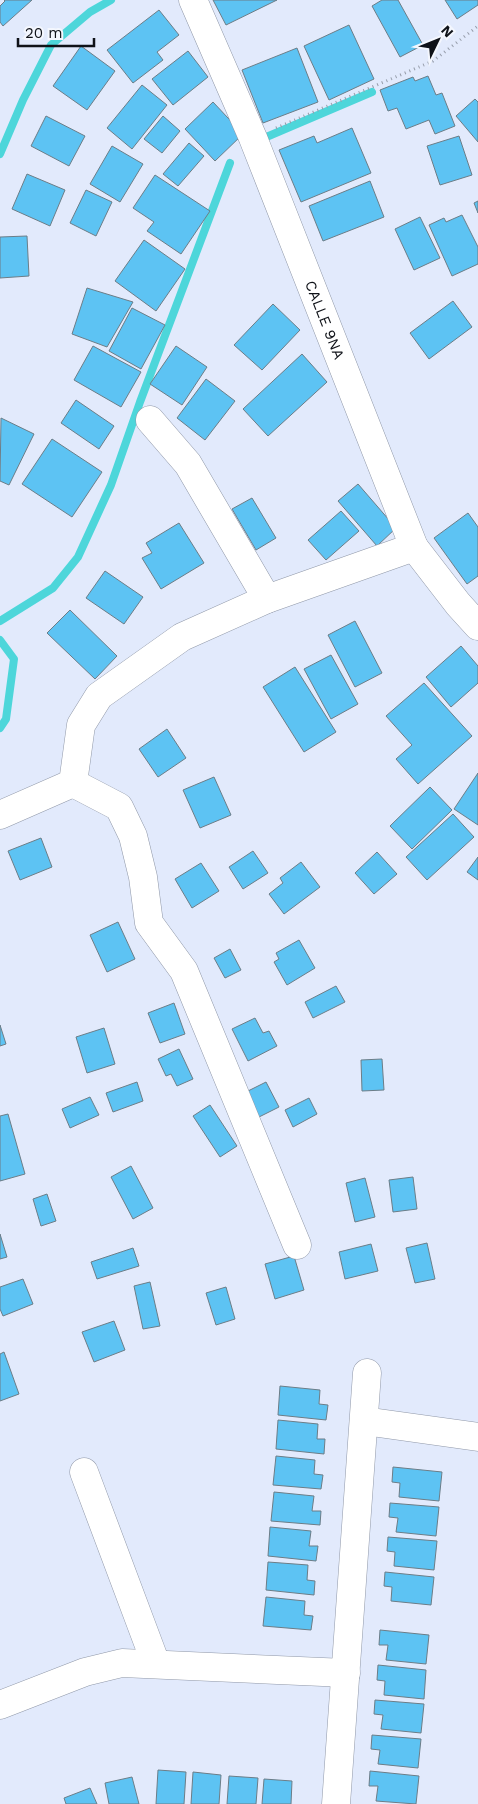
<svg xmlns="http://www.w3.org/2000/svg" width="478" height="1804" viewBox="0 0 478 1804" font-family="'Work Sans',sans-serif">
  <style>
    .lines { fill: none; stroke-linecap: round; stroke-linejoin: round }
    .stream { stroke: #4dd6da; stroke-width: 8 }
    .building { fill: #5dc3f3; stroke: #6c7d87 }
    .street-casing { stroke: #9098a8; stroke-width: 29 }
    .path { stroke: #969daa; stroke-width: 3; stroke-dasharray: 1 4; stroke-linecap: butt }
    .street { stroke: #fff; stroke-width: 28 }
    .labels { text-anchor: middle; stroke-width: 4; stroke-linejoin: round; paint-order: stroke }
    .street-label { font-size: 15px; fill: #0f1218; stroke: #f4f7fe }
  </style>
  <rect width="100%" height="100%" fill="#e2eafc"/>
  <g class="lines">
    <path class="stream" d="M264 138 372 92
      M0 154 23 100 51 45 90 12 111 0
      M0 621 53 588 78 557 111 485 140 402 230 163
      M0 640 14 659 6 719 0 728"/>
  </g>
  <path class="building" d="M4 0H32L3 26 0 22V6L5 1Z
    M213 0H277L226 25Z
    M382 0H398L423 45 400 57 372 6Z
    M445 0H478V5L457 19Z
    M159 10 179 35 157 52 163 60 133 83 107 50Z
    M349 25 374 79 329 100 304 46Z
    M81 46 115 71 87 110 53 86Z
    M297 48 318 102 263 123 242 70Z
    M188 51 208 77 173 105 152 79Z
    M428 76 436 95 442 93 455 126 435 134 429 120 406 129 397 108 388 111 380 90 413 77 415 81Z
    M142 85 167 105 132 149 107 128Z
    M475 99 478 102V142L456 116Z
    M213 102 243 134 215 161 185 129Z
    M46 116 85 136 69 166 31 146Z
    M163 116 180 131 162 153 144 139Z
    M352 128 371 173 301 202 279 150 314 136 317 143Z
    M459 136 472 175 440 185 427 146Z
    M189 143 204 156 178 186 163 174Z
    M112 146 143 164 120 202 90 184Z
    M27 174 65 190 50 226 12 209Z
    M155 175 210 211 181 254 147 231 154 222 133 208Z
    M370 181 384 217 323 241 309 206Z
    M86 190 112 202 96 236 70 223Z
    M478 201V213L474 203Z
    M462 215 478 247V264L452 276 429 225 444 218 446 222Z
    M420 217 440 258 414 270 395 229Z
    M27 236 29 276 0 278V237Z
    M144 240 185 269 156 311 115 281Z
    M87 288 133 302 107 347 72 334Z
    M453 301 472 327 429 359 410 333Z
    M273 304 300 330 262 370 234 345Z
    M132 308 165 325 141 369 109 351Z
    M93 346 141 372 121 407 74 380Z
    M176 346 207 367 182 405 150 384Z
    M302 354 327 382 268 436 243 409Z
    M206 379 235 401 205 440 177 418Z
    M76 400 114 426 99 449 61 423Z
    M1 418 34 434 9 485 0 481Z
    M52 439 102 472 72 517 22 484Z
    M358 484 396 528 377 546 338 501Z
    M252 498 276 538 256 550 232 509Z
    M341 511 359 531 326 560 308 540Z
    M468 513 478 527V576L467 584 434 538Z
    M179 523 204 563 161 589 142 558 152 553 146 543Z
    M105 571 143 597 124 624 86 598Z
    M70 610 117 656 95 679 47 633Z
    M355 621 382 673 355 687 328 635Z
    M461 646 478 666V683L451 707 426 677Z
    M331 655 358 704 331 719 304 669Z
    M295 667 336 732 304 752 263 687Z
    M424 683 472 736 418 784 396 759 412 745 386 716Z
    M167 729 186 758 158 777 139 749Z
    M478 773V825L454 809Z
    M214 777 231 815 200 828 183 790Z
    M430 787 452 810 412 849 390 826Z
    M453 814 474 837 427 880 406 857Z
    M41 838 52 867 20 880 8 851Z
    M253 851 268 873 243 889 229 867Z
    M377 852 397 874 374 894 355 873Z
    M478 857V880L467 872Z
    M301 862 320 887 284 914 269 894 283 883 280 878Z
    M201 863 219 891 192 908 175 879Z
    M118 922 135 959 107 972 90 935Z
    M299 940 315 968 287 985 274 962 279 959 276 953Z
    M230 949 241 970 225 978 214 958Z
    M336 986 345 1002 313 1018 305 1002Z
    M174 1003 185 1034 160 1043 148 1013Z
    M255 1018 263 1033 269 1031 277 1046 248 1061 232 1029Z
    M0 1025 6 1044 0 1046Z
    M104 1028 115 1064 87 1073 76 1037Z
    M179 1049 193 1079 177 1086 171 1074 166 1076 158 1059Z
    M382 1059 384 1090 362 1091 361 1060Z
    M137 1082 143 1101 113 1112 106 1093Z
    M266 1082 279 1107 253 1120 240 1095Z
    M90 1097 99 1115 70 1128 62 1109Z
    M309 1098 317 1114 293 1127 285 1110Z
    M210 1105 237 1146 220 1157 193 1116Z
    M8 1114 25 1174 0 1181V1116Z
    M131 1166 153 1208 133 1219 111 1177Z
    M413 1177 417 1209 393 1212 389 1180Z
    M365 1178 375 1217 355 1222 346 1183Z
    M47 1194 56 1221 41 1226 33 1199Z
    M0 1234 7 1257 0 1259Z
    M427 1243 435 1279 415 1283 406 1248Z
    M371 1244 378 1271 345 1279 339 1252Z
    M133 1248 139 1266 97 1279 91 1262Z
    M294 1256 304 1290 275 1299 265 1264Z
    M23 1279 33 1304 3 1316 0 1309V1287Z
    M150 1282 160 1326 143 1329 134 1286Z
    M226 1287 235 1319 216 1325 206 1293Z
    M114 1321 125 1350 94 1362 82 1332Z
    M4 1352 19 1394 0 1401V1354Z
    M280 1386 320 1390 319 1404 328 1405 326 1420 278 1415Z
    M278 1420 318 1424 317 1439H325L324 1454 276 1449Z
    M276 1456 315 1460 314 1474 323 1475 321 1489 273 1485Z
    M393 1467 442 1472 439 1501 399 1497 400 1483 392 1482Z
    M274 1492 314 1496 312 1511H321L320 1525 271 1521Z
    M390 1503 439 1507 436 1536 396 1532 398 1518 389 1517Z
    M270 1527 311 1531 309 1546H318L316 1561 268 1556Z
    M388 1537 437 1541 434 1570 394 1566 395 1552 387 1551Z
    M268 1562 308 1565 307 1580 315 1581 314 1595 266 1590Z
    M385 1572 434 1577 431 1605 391 1601 392 1587 384 1586Z
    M266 1597 305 1601 304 1615 313 1616 311 1630 263 1626Z
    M380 1630 429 1635 426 1664 386 1660 388 1645H379Z
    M378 1665 426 1670 424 1699 384 1695 385 1681 377 1680Z
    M375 1700 424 1704 421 1733 381 1729 383 1715 374 1714Z
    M372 1735 421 1739 418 1768 378 1764 380 1750 371 1749Z
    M158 1770 186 1772 184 1804H156Z
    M370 1771 419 1776 416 1804 376 1801 378 1786H369Z
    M193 1772 221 1775 219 1804H191Z
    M229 1776 258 1778 256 1804H227Z
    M132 1777 139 1804H109L105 1783Z
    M264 1779 292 1781 291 1804H262Z
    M90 1788 97 1804H66L64 1798Z"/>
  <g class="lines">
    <defs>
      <g id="street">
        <path id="s1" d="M193 0 253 138 414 547 458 604 478 626"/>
        <path d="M150 420 188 464 267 599"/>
        <path d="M73 783 119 807 133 836 143 877 149 923 184 971 297 1245"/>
        <path d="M0 815 73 783 81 725 99 696 182 637 267 599 414 547"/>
        <path d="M364 1421 478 1437"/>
        <path d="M84 1472 156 1664"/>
        <path d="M0 1705 85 1672 122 1663 346 1673"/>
        <path d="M336 1804 367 1373"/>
      </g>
    </defs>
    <use href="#street" class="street-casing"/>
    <path class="path" d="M276 128 433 61 478 26"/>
    <use href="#street" class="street"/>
  </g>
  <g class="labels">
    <g class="street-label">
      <text dy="5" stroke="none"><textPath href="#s1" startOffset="346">CALLE 9NA</textPath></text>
    </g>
  </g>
  <g transform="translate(438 40) rotate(47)" stroke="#f4f7fe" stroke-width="4" paint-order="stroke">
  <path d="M0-4L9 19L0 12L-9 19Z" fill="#0f1218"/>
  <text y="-8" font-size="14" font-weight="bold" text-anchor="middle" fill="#0f1218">N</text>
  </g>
  <path d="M18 38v8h76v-8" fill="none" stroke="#0f1218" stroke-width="2.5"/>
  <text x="25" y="38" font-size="15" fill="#0f1218" stroke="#f4f7fe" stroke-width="4" paint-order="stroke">20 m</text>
</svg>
